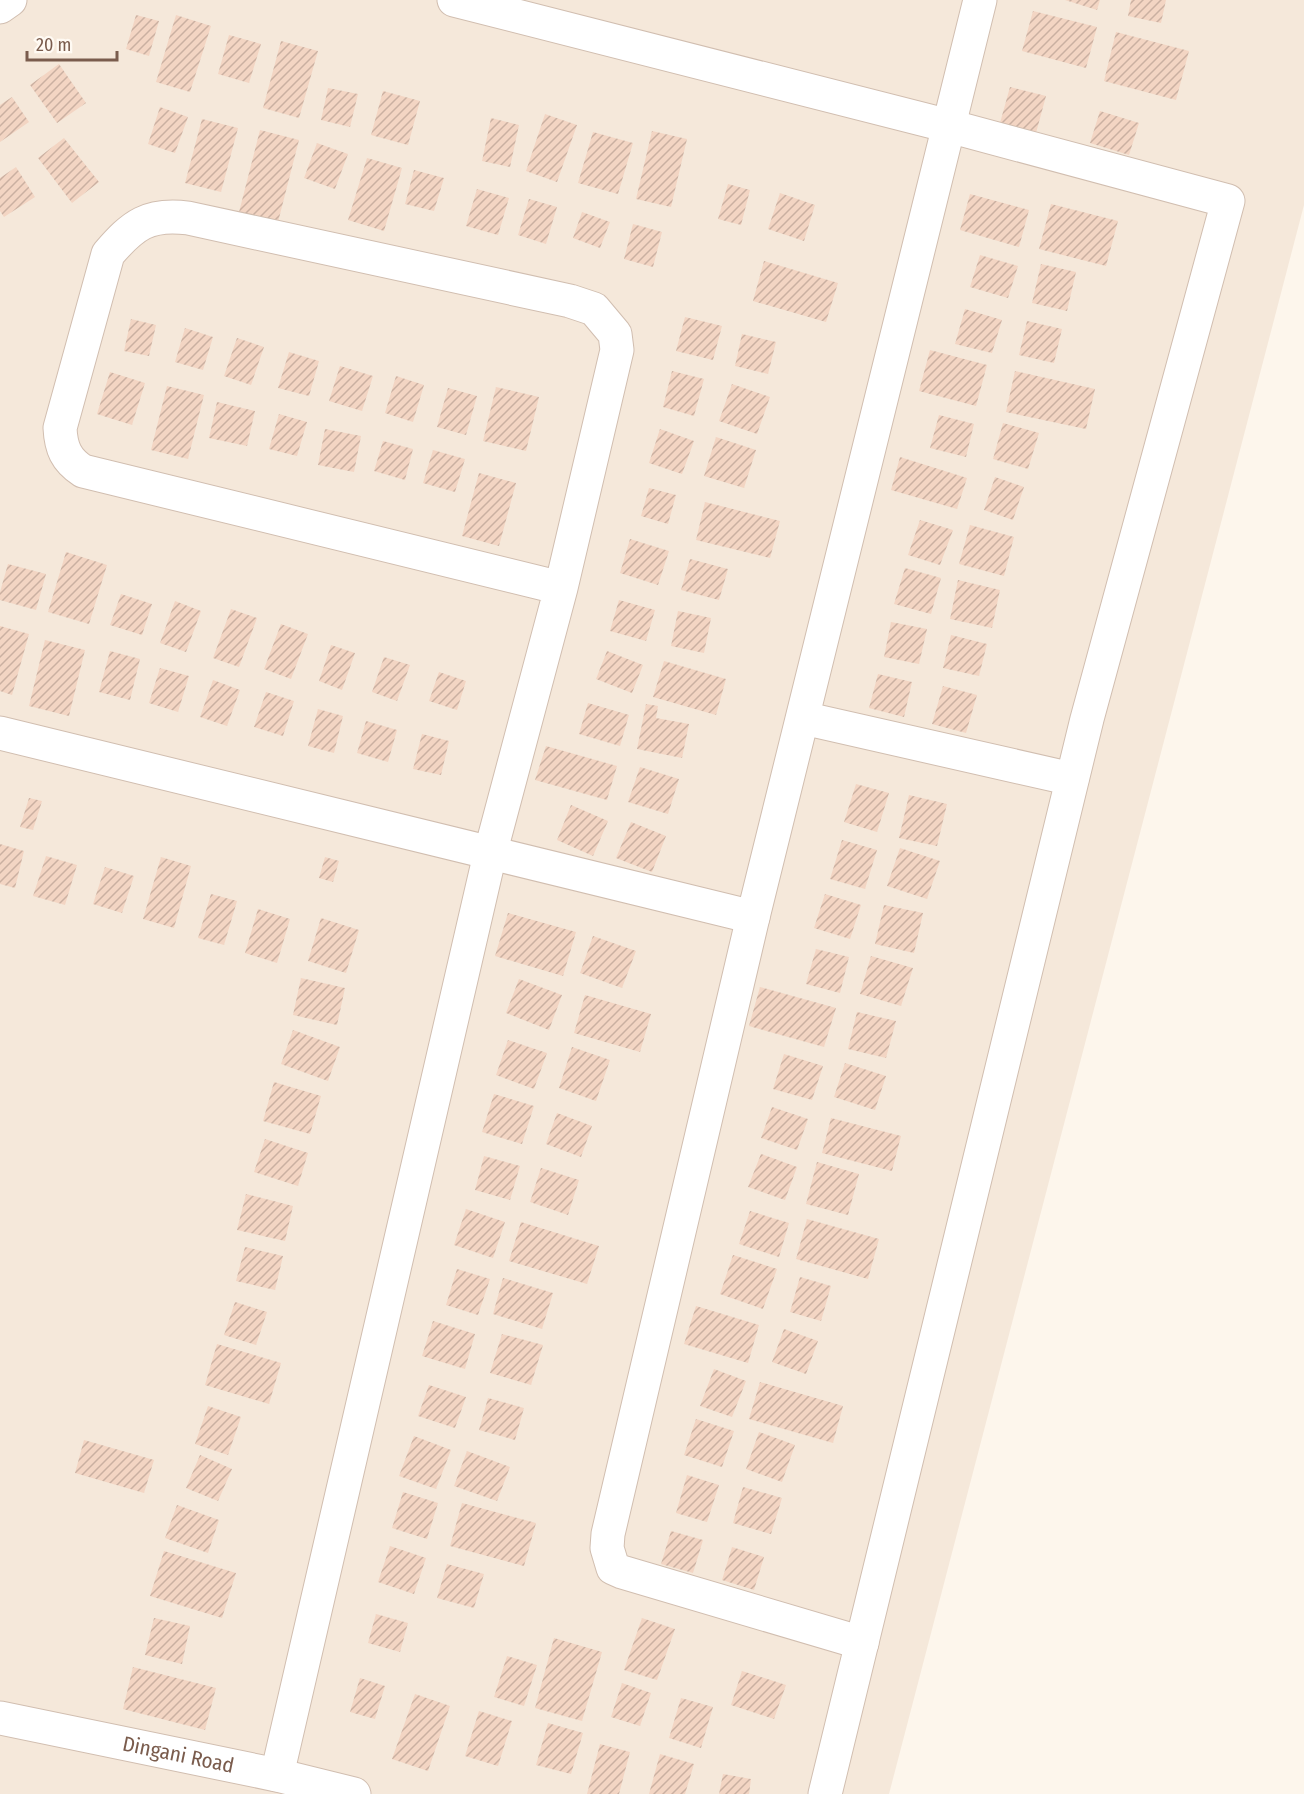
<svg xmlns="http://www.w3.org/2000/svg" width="1304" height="1794" viewBox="0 0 1304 1794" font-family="'Fira Sans Condensed',sans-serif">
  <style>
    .residential { fill: #f5e8da }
    .building { fill: url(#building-hatch) }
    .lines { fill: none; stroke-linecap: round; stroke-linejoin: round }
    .minor-casing { stroke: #d1beb0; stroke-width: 35 }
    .minor { stroke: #fff; stroke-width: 33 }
    .labels { text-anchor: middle; stroke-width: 6; stroke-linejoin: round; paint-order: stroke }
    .street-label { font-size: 21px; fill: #7a5c4d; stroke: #fffaf3 }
  </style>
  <defs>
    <pattern id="building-hatch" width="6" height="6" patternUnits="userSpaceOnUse" patternTransform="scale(1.5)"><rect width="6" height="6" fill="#f3d5c3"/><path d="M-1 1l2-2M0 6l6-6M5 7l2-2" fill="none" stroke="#cab0a1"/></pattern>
  </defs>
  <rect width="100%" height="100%" fill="#fdf6ec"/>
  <path class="residential" d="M2 0H1304V205L889 1794H0V2Z"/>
  <path class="building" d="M1065 0H1100L1097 10Z
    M1131 0H1166L1161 23 1128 16Z
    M1033 11 1097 27 1086 68 1022 51Z
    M136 15 159 21 149 56 126 49Z
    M176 15 211 26 190 92 156 82Z
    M1116 32 1189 51 1176 100 1104 81Z
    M229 35 261 44 249 83 218 74Z
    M281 41 318 51 299 118 263 108Z
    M59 64 86 103 57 123 30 85Z
    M1010 87 1046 96 1036 133 1000 123Z
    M328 88 358 94 350 127 321 120Z
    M383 91 420 101 408 145 371 135Z
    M12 97 29 122 0 142V105Z
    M160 107 188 117 175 153 148 144Z
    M1100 111 1139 123 1129 155 1090 143Z
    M545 114 577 125 557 182 526 171Z
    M491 118 519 125 510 167 482 161Z
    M202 119 238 128 221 192 185 183Z
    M260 130 299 140 277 226 238 216Z
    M652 131 687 139 671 207 636 199Z
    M593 132 633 143 618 194 578 183Z
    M64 138 99 182 72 203 38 158Z
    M317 143 348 154 335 189 304 178Z
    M367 158 402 168 384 231 348 220Z
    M16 167 35 197 4 217 0 211V178Z
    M414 170 444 178 434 211 405 204Z
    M728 184 750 190 741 225 718 219Z
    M477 189 509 198 498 235 466 226Z
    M780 193 815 205 804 241 768 229Z
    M970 194 1029 210 1019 247 960 230Z
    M529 199 557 207 546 244 518 235Z
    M1051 204 1118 221 1106 266 1039 249Z
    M582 212 610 222 600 248 573 238Z
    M633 224 662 232 653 267 624 259Z
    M980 255 1018 266 1008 298 970 287Z
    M764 261 838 283 826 322 753 301Z
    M1041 264 1076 272 1067 311 1032 303Z
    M965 309 1002 320 992 353 955 344Z
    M685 317 722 326 713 360 676 351Z
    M131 319 156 325 149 356 124 351Z
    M1027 321 1062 329 1054 363 1019 355Z
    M185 328 213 337 203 370 175 362Z
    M742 334 776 342 768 374 735 366Z
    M237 338 264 347 251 385 224 376Z
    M930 350 987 365 976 406 919 391Z
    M289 352 319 361 309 396 278 388Z
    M340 366 373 376 362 411 329 401Z
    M672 371 704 379 694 416 663 407Z
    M1015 371 1095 389 1086 429 1006 412Z
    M110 372 145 383 132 425 97 414Z
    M396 376 424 385 413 422 385 413Z
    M732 384 770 397 757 434 719 421Z
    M167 386 204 395 188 459 151 450Z
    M496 387 539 397 526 451 483 441Z
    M448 388 477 396 466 435 437 427Z
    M217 402 255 411 247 446 209 438Z
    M279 414 307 422 297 456 269 449Z
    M939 415 974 424 966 457 930 448Z
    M1003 423 1039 433 1028 469 993 459Z
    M325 429 361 436 354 472 318 465Z
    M660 429 694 441 682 474 649 463Z
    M716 437 756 450 744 488 704 476Z
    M383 441 413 449 405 480 374 471Z
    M433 450 465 459 455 492 423 483Z
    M900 457 967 478 957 509 891 490Z
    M479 473 516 483 499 546 462 536Z
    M995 477 1024 487 1013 520 984 510Z
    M649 488 676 495 668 524 641 516Z
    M705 502 780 521 770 558 696 540Z
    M920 520 953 530 940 565 908 555Z
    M970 525 1014 537 1004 576 959 564Z
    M630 539 669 551 658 585 620 573Z
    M66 552 107 565 89 624 48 612Z
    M690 559 728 569 719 600 681 590Z
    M8 564 46 574 36 610 0 600V592Z
    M905 568 941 578 931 614 894 604Z
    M958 580 1000 590 992 628 950 619Z
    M121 594 152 604 142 635 110 625Z
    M619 600 655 610 646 641 610 631Z
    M175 601 201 611 186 652 160 643Z
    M231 609 257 618 239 667 213 658Z
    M678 611 711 618 704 653 671 646Z
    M891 622 927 629 919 664 884 657Z
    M281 624 308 634 291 679 264 669Z
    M0 626 29 634 12 695 0 691Z
    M951 635 987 644 979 676 943 668Z
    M45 640 85 650 69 716 29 706Z
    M331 645 355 653 342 690 319 681Z
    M110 651 140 659 130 700 99 692Z
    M607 651 643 665 632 693 596 679Z
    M384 657 410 665 397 701 372 692Z
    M664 661 726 679 716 715 653 697Z
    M160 668 189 676 178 712 149 703Z
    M439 672 466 681 457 710 429 701Z
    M878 674 912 682 904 717 869 708Z
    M213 680 240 690 227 726 200 717Z
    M943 686 977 695 966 733 932 724Z
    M266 692 294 701 283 736 254 727Z
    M588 703 629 715 620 746 579 734Z
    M646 704 658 706 656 718 689 724 682 758 637 749Z
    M318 709 343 716 334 753 308 746Z
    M366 721 397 730 388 762 357 753Z
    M422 734 449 741 441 775 413 769Z
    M546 746 617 766 607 800 535 780Z
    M640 767 679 779 668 814 628 802Z
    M856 784 889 793 877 832 844 822Z
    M909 795 947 804 937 846 899 838Z
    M29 798 42 801 33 830 20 827Z
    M571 805 608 821 593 856 557 840Z
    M631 822 666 836 652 872 616 858Z
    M842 840 877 850 865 889 830 879Z
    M0 844 24 851 15 888 0 884Z
    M900 848 940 861 927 899 887 886Z
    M46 856 77 865 65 905 33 896Z
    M161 857 191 866 174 928 143 919Z
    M325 857 339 861 333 882 319 878Z
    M105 867 134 876 122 913 93 904Z
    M211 894 237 901 224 945 198 938Z
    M825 894 861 905 850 939 814 928Z
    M884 905 923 913 914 953 875 944Z
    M258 909 290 919 277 963 245 953Z
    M508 913 576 932 563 976 495 956Z
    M321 918 359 930 346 973 308 961Z
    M593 936 636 951 622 988 580 973Z
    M816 949 849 957 840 993 806 984Z
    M871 956 913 968 901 1006 860 994Z
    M301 978 345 988 337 1025 293 1015Z
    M519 979 562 995 549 1030 506 1013Z
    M760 987 836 1008 824 1047 749 1026Z
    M585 995 651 1014 640 1052 574 1033Z
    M857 1012 896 1021 886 1058 848 1049Z
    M293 1030 340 1047 328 1081 281 1064Z
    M508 1040 547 1053 534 1089 496 1075Z
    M572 1047 610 1060 596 1101 559 1088Z
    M784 1054 823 1066 812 1100 773 1089Z
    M845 1063 886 1076 875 1110 834 1097Z
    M274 1082 321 1096 310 1134 263 1121Z
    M494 1094 534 1106 522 1144 482 1132Z
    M772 1107 808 1119 797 1150 761 1138Z
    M557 1113 592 1126 581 1157 546 1144Z
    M831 1118 901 1136 892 1171 822 1153Z
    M265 1139 308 1153 298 1186 254 1172Z
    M761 1154 797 1167 785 1200 748 1187Z
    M484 1156 520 1166 510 1200 475 1190Z
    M817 1162 859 1174 848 1215 806 1204Z
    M541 1168 579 1180 568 1215 530 1202Z
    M246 1194 293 1206 285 1241 237 1230Z
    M466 1209 505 1222 493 1258 454 1245Z
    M750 1211 789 1223 779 1257 739 1244Z
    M807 1219 879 1239 868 1279 796 1259Z
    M521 1222 599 1246 587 1284 509 1261Z
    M245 1247 283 1256 275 1290 236 1281Z
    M733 1255 777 1269 763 1309 720 1294Z
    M457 1269 490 1279 478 1315 446 1305Z
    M800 1277 831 1286 821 1321 790 1312Z
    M503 1278 553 1293 542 1329 493 1314Z
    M235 1302 267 1312 256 1345 224 1335Z
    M696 1306 759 1325 748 1363 684 1344Z
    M433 1321 475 1334 465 1369 422 1356Z
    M784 1329 818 1341 806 1374 772 1362Z
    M502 1334 543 1345 531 1385 490 1373Z
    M217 1344 281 1363 269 1404 205 1385Z
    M714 1369 746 1381 732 1417 700 1406Z
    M760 1382 843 1406 833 1443 749 1419Z
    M429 1385 466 1397 455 1428 418 1416Z
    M488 1398 524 1408 515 1440 479 1430Z
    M208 1406 241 1417 228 1455 195 1444Z
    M696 1419 734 1431 722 1467 684 1455Z
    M759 1432 795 1445 782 1482 746 1469Z
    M414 1436 451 1450 436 1489 399 1476Z
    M84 1440 154 1460 144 1493 75 1473Z
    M467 1451 510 1467 497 1501 454 1486Z
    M200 1455 232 1469 218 1501 186 1488Z
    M687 1475 719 1485 707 1522 676 1513Z
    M743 1487 782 1498 771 1534 733 1523Z
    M403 1492 438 1503 427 1539 392 1528Z
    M462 1503 536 1523 524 1566 450 1546Z
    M177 1505 219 1520 208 1553 165 1538Z
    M671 1531 703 1540 693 1573 661 1564Z
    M390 1546 426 1558 414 1594 378 1582Z
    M732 1547 764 1557 754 1590 722 1580Z
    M164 1551 236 1573 222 1618 150 1596Z
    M447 1564 484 1574 474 1608 437 1598Z
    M376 1614 408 1623 400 1652 368 1643Z
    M154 1618 190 1626 182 1664 145 1655Z
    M642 1618 675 1629 657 1680 624 1670Z
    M554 1638 602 1652 582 1721 535 1708Z
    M507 1656 537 1665 524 1706 494 1697Z
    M133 1667 216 1688 205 1730 123 1709Z
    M742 1671 786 1685 774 1719 731 1705Z
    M360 1678 385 1686 375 1719 350 1712Z
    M622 1683 651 1693 640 1726 611 1717Z
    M415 1694 450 1706 428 1771 392 1759Z
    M681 1698 713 1707 701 1748 669 1738Z
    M479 1711 512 1721 498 1766 465 1756Z
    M548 1723 583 1733 571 1774 536 1765Z
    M600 1744 630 1752 619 1794H587Z
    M660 1754 694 1764 685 1794H649Z
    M723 1774 751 1779 749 1794H719Z"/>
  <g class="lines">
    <defs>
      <g id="minor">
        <path d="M454 0 949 126 1228 201 1087 719 825 1794"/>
        <path d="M0 7 10 0"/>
        <path d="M803 718 1072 779"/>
        <path d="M0 733 753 917"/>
        <path d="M862 1643 622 1572 613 1568 607 1548 608 1534 753 917 980 0"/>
        <path id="s1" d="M0 1718 277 1775 354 1794"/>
        <path d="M277 1775 490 854 561 588 617 350 615 334 594 309 570 301 188 218C148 213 133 225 108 254L60 428C61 448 66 460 83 471L561 588"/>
      </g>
    </defs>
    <use href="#minor" class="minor-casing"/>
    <use href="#minor" class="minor"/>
  </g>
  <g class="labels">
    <g class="street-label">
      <text dy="7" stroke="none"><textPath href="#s1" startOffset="182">Dingani Road</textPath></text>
    </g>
  </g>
  <path d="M27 51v9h90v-9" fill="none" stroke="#7a5c4d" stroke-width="3"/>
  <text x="36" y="51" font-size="18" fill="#7a5c4d" stroke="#fffaf3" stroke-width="4.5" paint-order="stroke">20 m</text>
</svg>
